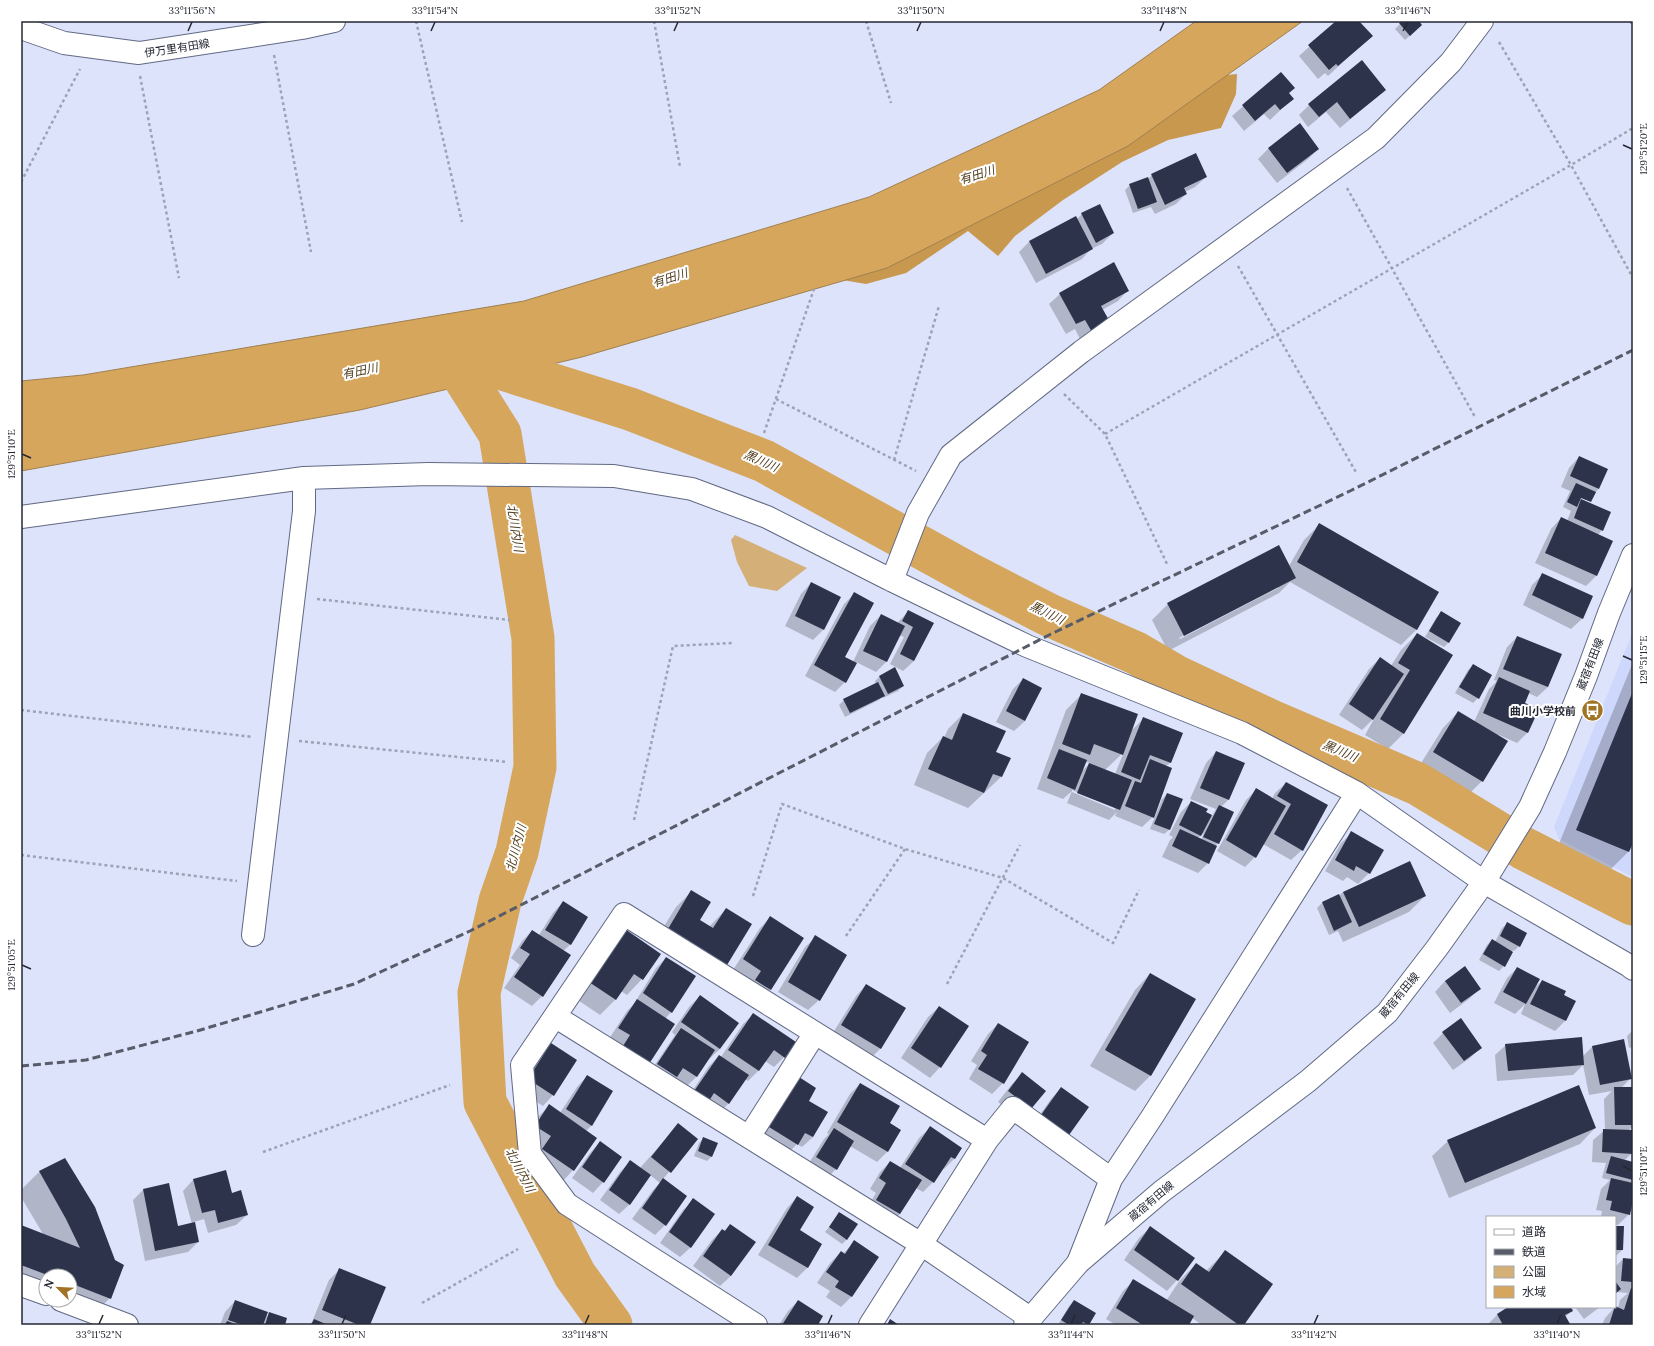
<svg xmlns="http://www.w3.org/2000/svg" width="1654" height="1346" viewBox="0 0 1654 1346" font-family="Lora,'Noto Sans JP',serif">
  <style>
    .built { fill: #ced8fc }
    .green { fill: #d4af78 }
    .forest { fill: #c7984e }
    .water { fill: #d5a65c; stroke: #a08050 }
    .shadow { fill: #0003; fill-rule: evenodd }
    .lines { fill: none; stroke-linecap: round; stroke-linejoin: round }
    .river { stroke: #d5a65c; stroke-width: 43 }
    .building { fill: #2d334a }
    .minor-casing { stroke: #626983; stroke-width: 24 }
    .major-casing { stroke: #626983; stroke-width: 24 }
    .highway-casing { stroke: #626983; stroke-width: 24 }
    .path { stroke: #9da3b6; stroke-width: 2.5; stroke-dasharray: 3 3; stroke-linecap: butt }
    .minor { stroke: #fff; stroke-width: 22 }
    .major { stroke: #fff; stroke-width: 22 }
    .highway { stroke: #fff; stroke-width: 22 }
    .rail { stroke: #575b6a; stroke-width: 3; stroke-dasharray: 8 4; stroke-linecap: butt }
    .ticks { fill: none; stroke: #252833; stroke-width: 1.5 }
    .labels { text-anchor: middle; stroke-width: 4; stroke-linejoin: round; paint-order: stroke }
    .street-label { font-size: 11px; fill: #252833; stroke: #fff }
    .poi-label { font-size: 11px; font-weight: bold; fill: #252833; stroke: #fff; text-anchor: end }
    .water-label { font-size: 12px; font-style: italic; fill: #4f3b1b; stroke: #fff }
    .neatline { fill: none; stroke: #252833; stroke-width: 1.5 }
    .ticks-label { font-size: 10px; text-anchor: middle; fill: #252833 }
  </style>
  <rect width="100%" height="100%" fill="#dce3fb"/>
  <path class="built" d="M1633 631V877L1559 839 1554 827Z"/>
  <path class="green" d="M735 535 807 568 777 591 749 586 737 562 731 540Z"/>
  <path class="forest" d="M1237 74 1236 94 1221 128 1168 140 1122 162 1063 200 1015 236 998 256 968 231 906 273 866 284 819 276 1207 77Z"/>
  <path class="water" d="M1196 21H1303L1128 146 887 268 582 357 360 410 21 471V381L83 375 524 301 869 197 1099 90Z"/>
  <path class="shadow" d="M1338 21H1358L1371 36 1328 76 1325 73 1318 79 1299 56Z
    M1403 21H1418L1416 30 1405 40 1395 29Z
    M1362 62 1385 90 1340 128 1326 112 1308 127 1299 115 1309 105Z
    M1281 73 1288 93 1292 99 1270 120 1264 114 1244 131 1232 116Z
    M1269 148 1318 149 1308 159 1277 183 1258 159Z
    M1152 175 1206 177 1195 187 1185 192 1186 194 1176 204 1155 214 1151 207 1133 213 1125 190 1130 185 1148 179Z
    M1082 214 1113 233 1102 244 1091 249 1082 259 1036 283 1019 252 1030 241 1077 219Z
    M1128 290 1118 301 1102 310 1108 322 1081 341 1075 329 1066 334 1049 304 1060 294Z
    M1579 457 1598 489 1590 502V501L1577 495 1576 497 1589 503 1588 504 1602 530 1598 535 1612 541 1596 576 1586 586 1535 563 1551 529 1561 518 1567 521 1571 511 1563 507 1570 491 1561 487 1569 468Z
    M1319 525 1438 592 1416 630 1401 645 1290 582 1279 593 1168 651 1152 620 1168 604 1289 566 1304 540ZM1278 586V588L1180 639 1179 638Z
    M1542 575 1592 597 1582 619 1571 629 1523 605 1532 585Z
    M811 583 823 630 813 640 785 626 801 594Z
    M855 593 843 657 853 662 870 626 881 615 897 623 909 611 933 623 914 661 903 671 890 664 904 637 899 635 886 662 876 672 856 662 845 682 835 692 805 676 844 604Z
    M1441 613 1449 642 1444 647 1425 637 1436 618Z
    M1417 634 1404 733 1388 749 1365 735 1375 717 1362 730 1339 715 1369 669 1380 658 1391 666 1401 650Z
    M1517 637 1561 655 1548 687 1537 697 1528 693 1524 704 1527 733 1517 743 1499 735 1498 736 1506 741 1482 781 1466 797 1418 768 1443 728 1458 712 1474 722 1489 689 1497 681 1494 680 1507 647Z
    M1633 662V840L1628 852 1608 872 1556 851Z
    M1473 665 1478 698 1473 703 1455 693 1468 670Z
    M880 676 903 686 898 691 883 698 882 697 879 700 845 717 839 705 844 700 876 684 875 681Z
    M1023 679 1025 721 1014 731 996 722 1013 689Z
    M1082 694 1130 732 1143 719 1182 734 1170 763 1166 766 1155 815 1142 827 1115 816 1117 812 1109 820 1067 803 1072 791 1063 799 1037 789 1066 710ZM1124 752 1115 774 1105 770ZM1086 762 1090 763 1081 772ZM1072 790 1115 808V810L1072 792Z
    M963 714 995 752 1009 758 1001 777 968 808 914 785 927 753 943 737 944 738 948 729Z
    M1216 752 1243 764 1228 800 1221 807 1232 813 1208 863 1198 873 1162 857 1170 840 1173 837 1169 835 1181 812 1191 802 1212 816 1216 809 1190 799 1206 763ZM1204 833 1201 840 1198 838Z
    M1286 783 1326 805 1302 850 1291 860 1263 844 1255 857 1245 867 1217 851 1246 800 1256 790 1272 799 1275 793Z
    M1167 794 1169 830 1164 834 1150 829 1162 799Z
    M1352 833 1382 851 1369 873 1358 884 1347 877 1343 881 1325 871 1341 843Z
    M1409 862 1425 896 1409 912 1343 942 1338 931 1329 935 1317 908 1322 903 1339 896 1343 892Z
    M691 892 698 921 709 927 726 909 727 964 711 980 653 944 676 907Z
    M563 902 587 917 570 945 563 951 542 996 532 1006 504 988 520 965 511 958 522 941 532 931 539 935 553 913Z
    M770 918 803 938 770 990 760 1000 733 970 760 928Z
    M1507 924 1519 946 1514 951 1513 950 1504 966 1499 971 1479 960 1487 945 1492 940 1495 942 1502 928Z
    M816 937 819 1000 808 1010 778 992 805 947Z
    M607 944 642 979 627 995 621 991 616 999 600 1015 572 996Z
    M666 958 671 1012 665 1019 648 1063 609 1039 627 1011 634 1004 656 968Z
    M1464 968 1479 989 1469 999 1450 1013 1435 992 1445 981Z
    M1517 968 1534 988 1542 981 1562 996 1565 1021 1555 1031 1521 1014 1525 1004 1515 1014 1494 1003 1507 978Z
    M1150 974 1194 1000 1150 1076 1135 1091 1090 1066 1135 990Z
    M866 985 905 1008 880 1049 870 1059 831 1036 856 996Z
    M700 996 720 1049 709 1059 708 1058 696 1077 686 1087 648 1075 675 1035 672 1032 689 1007Z
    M939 1007 940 1067 930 1078 901 1058 928 1017Z
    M754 1014 784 1057 774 1067 765 1061 758 1071 748 1081 745 1079 729 1103 718 1114 704 1106 693 1116 681 1108 709 1066 719 1056 721 1057 743 1024Z
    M998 1024 1003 1083 992 1094 969 1079 977 1065 971 1061 988 1034Z
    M1632 1031H1633V1047L1629 1048 1627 1036Z
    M1443 1033 1480 1048 1470 1058 1453 1070 1433 1043Z
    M1623 1040 1630 1075H1632L1631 1068 1633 1066V1084L1632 1077 1621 1088H1633V1126L1628 1131H1633L1632 1153 1624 1161 1633 1163V1196L1629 1214 1618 1225 1615 1224V1217H1601L1602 1211 1596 1210 1601 1189 1610 1180 1602 1178 1606 1163 1592 1162 1593 1140 1605 1130 1604 1099 1612 1091 1589 1095 1583 1065 1573 1075 1497 1081 1495 1055 1506 1045 1583 1056 1592 1047Z
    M551 1044 553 1095 543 1106 518 1090 541 1054Z
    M1022 1074 1020 1119 998 1102 1012 1084Z
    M587 1076 592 1125 586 1131 573 1170 563 1181 533 1160 541 1147 525 1136 539 1116 549 1106 560 1113 577 1087Z
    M860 1084 889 1124 900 1130 887 1152 877 1162 850 1146 836 1169 825 1180 806 1168 824 1139 829 1134 827 1133 850 1094Z
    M1061 1088 1087 1107 1032 1126 1051 1099Z
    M789 1089 827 1113 813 1137 802 1147 797 1144 787 1154 760 1138Z
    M678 1125 696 1140 663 1179 665 1225 655 1235 632 1219 653 1190 660 1183 650 1175 630 1204 619 1214 600 1200 620 1172 631 1161 640 1168Z
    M930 1128 961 1148 954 1159 944 1169 942 1168 933 1182 923 1192 916 1188 900 1214 889 1224 866 1210 876 1193 870 1189 880 1172 890 1162 900 1168 919 1138Z
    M1595 1128 1580 1144 1449 1198 1432 1156 1448 1141Z
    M704 1138 712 1156 707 1161 694 1156 699 1143Z
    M600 1142 603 1182 593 1193 572 1178 590 1153Z
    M65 1159 114 1261 110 1298 89 1319 21 1293V1226L43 1234 21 1197V1190L39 1172ZM46 1276H70V1300H46Z
    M225 1171 231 1194 247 1215 236 1225 208 1233 204 1219 194 1222 198 1242 188 1252 145 1261 133 1200 143 1190 168 1184 178 1227 192 1224 183 1191 193 1180Z
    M797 1197 799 1231 821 1244 807 1268 797 1278 758 1255 787 1208Z
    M694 1200 691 1247 680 1257 660 1243 683 1210Z
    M840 1213 847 1239 842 1244 825 1232Z
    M730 1225 754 1242 731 1276 720 1286 693 1266 712 1240 722 1230 724 1231Z
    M1615 1227 1622 1250 1617 1255H1615Z
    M1150 1228 1177 1280 1167 1291 1124 1260 1139 1238Z
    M854 1242 877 1257 851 1297 841 1307 826 1297 830 1291 817 1283 830 1263 841 1252 843 1254Z
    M1225 1252 1243 1325H1202L1192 1318 1188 1325H1116L1106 1319 1123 1291 1133 1281 1166 1301 1180 1280 1196 1264 1206 1271Z
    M1633 1256V1325H1602L1605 1318 1615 1307 1618 1308 1620 1300 1628 1293 1617 1292 1615 1294V1267L1623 1259 1633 1260Z
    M340 1269 369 1325H309L312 1322 329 1280Z
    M235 1301 265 1318 270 1313 284 1325H220L225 1312Z
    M798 1301 817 1325H779L788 1311Z
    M1074 1301 1094 1314 1088 1325H1058L1069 1306Z
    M1510 1307H1569L1572 1311 1565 1317 1568 1325H1487L1497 1315Z
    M1575 1307H1600L1584 1319Z"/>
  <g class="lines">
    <path class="river" d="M448 352 500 434 533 638 535 767 517 852 500 901 479 993 485 1102 575 1275 611 1325
      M458 355 630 409 764 461 973 576 1049 615 1136 653 1177 677 1271 721 1418 784 1523 848 1633 904"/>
  </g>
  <path class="building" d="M1336 21H1359L1373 36 1338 66 1336 64 1329 70 1308 45Z
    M1402 21H1419L1422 25 1410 36 1399 23Z
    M1362 60 1386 90 1350 119 1337 102 1319 117 1308 104Z
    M1281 72 1295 88 1289 93 1294 99 1280 110 1275 104 1255 121 1242 105Z
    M1300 123 1319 149 1287 173 1268 148Z
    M1196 153 1207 177 1184 188 1187 194 1165 205 1151 174Z
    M1148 177 1157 202 1138 209 1129 184Z
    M1100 204 1114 233 1096 243 1081 213Z
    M1076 216 1093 249 1046 274 1029 241Z
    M1114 262 1129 291 1101 306 1110 322 1092 332 1085 320 1076 324 1059 293Z
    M1579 456 1608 469 1599 489 1570 476Z
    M1576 483 1596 492 1591 502 1581 498 1577 507 1567 502Z
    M1581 499 1611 512 1603 531 1574 518Z
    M1561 517 1613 541 1597 576 1545 553Z
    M1319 523 1439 592 1417 630 1297 562Z
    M1279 545 1296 578 1184 636 1167 603Z
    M1542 573 1593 596 1583 619 1532 595Z
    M811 582 841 597 824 630 795 616Z
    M854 592 874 603 845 657 857 663 846 683 814 665Z
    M908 610 934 623 914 661 900 654 913 627 902 621Z
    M1441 611 1461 623 1449 643 1429 631Z
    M881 614 905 626 887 662 863 651Z
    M1417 633 1453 655 1404 734 1380 719 1410 670 1398 663Z
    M1517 636 1562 654 1548 687 1503 669Z
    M1380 657 1404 674 1373 720 1349 704Z
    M1473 664 1492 675 1479 699 1459 687Z
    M895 667 904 686 888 694 879 676Z
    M1499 677 1530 691 1525 703 1539 709 1528 733 1483 713Z
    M1023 678 1042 688 1025 721 1006 711Z
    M878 682 885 696 850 713 843 699Z
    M1633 691V843L1629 852 1576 830Z
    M1081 693 1138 714 1123 755 1094 744 1090 755 1062 744Z
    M1458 711 1508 741 1483 782 1433 752Z
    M963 713 1006 731 996 752 1011 758 1002 777 993 774 984 793 928 769 943 736 952 740Z
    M1143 717 1183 733 1171 763 1150 755 1140 780 1121 772Z
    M1059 749 1087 760 1075 790 1047 778Z
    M1216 751 1245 763 1229 800 1200 788Z
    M1150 759 1172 768 1154 818 1125 806 1135 781 1141 783Z
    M1089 763 1132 780 1120 810 1077 793Z
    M1286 782 1328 805 1303 851 1274 834 1291 804 1277 796Z
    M1256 788 1286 806 1256 858 1226 840Z
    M1167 793 1183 799 1170 830 1154 824Z
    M1191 801 1208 809 1206 812 1212 815 1201 836 1179 825Z
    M1219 805 1234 812 1219 844 1203 837Z
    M1180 829 1217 846 1209 864 1172 846Z
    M1351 831 1384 850 1370 874 1356 866 1354 871 1335 860Z
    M1410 861 1426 896 1359 927 1343 892Z
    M691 890 711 902 700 920 713 928 726 908 752 924 727 965 668 929Z
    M1339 894 1352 922 1334 931 1322 902Z
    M563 901 588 917 571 945 545 930Z
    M770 916 804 938 771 990 755 980 761 971 743 959Z
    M1507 922 1527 933 1520 947 1500 936Z
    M622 927 661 954 643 980 634 974 616 1000 586 980Z
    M532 930 571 955 543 997 514 977 530 954 520 948Z
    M815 935 847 955 820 1001 788 982Z
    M1492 939 1513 952 1505 967 1483 954Z
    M666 957 696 976 672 1013 643 993Z
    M1465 966 1481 989 1461 1003 1445 981Z
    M1517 967 1540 979 1526 1004 1503 992Z
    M1150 973 1196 999 1151 1076 1105 1050Z
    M1542 980 1566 991 1564 995 1576 1001 1566 1021 1530 1004Z
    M866 984 906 1008 881 1049 841 1025Z
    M700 995 739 1023 720 1049 681 1022Z
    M637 999 675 1024 649 1064 623 1046 630 1035 618 1028Z
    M939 1006 969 1026 941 1068 911 1048Z
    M753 1013 796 1042 785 1058 774 1050 759 1071 728 1050Z
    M1461 1018 1482 1048 1464 1061 1442 1032Z
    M998 1023 1029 1042 1004 1084 978 1069 987 1055 981 1051Z
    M681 1028 715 1050 697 1077 683 1068 677 1077 657 1064Z
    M1582 1037 1584 1065 1508 1071 1505 1044Z
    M1624 1039 1632 1079 1600 1085 1592 1046Z
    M551 1043 577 1060 554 1096 528 1079Z
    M719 1055 749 1075 729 1104 714 1093 705 1107 690 1097Z
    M1022 1072 1046 1091 1031 1109 1008 1091Z
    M587 1075 613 1091 592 1126 566 1109Z
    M799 1077 816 1088 809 1101 828 1112 813 1137 805 1133 798 1145 769 1127Z
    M860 1083 900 1106 890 1123 901 1130 888 1152 837 1122Z
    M1579 1085 1596 1128 1465 1183 1447 1140Z
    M1061 1087 1089 1107 1069 1135 1041 1115Z
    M1614 1087H1633V1125H1615Z
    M549 1104 597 1138 574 1171 542 1149 551 1136 535 1126Z
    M678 1123 698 1139 671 1173 651 1157Z
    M930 1126 962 1148 955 1159 951 1157 934 1183 905 1164Z
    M834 1128 854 1141 837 1170 816 1157Z
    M1603 1129 1633 1130V1154L1602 1152Z
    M703 1137 718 1143 712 1157 698 1151Z
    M600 1141 622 1157 604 1183 582 1167Z
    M1611 1156 1633 1162V1180L1606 1173Z
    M65 1158 95 1207 115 1260 124 1265 111 1299 70 1283V1276H50L21 1265V1225L80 1248 66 1219 39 1171Z
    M630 1160 651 1175 630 1205 609 1190Z
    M890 1161 922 1180 900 1214 876 1200 886 1183 879 1178Z
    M226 1170 232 1193 241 1190 248 1215 218 1223 215 1210 202 1213 193 1179Z
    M663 1178 687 1196 666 1226 642 1208Z
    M1611 1178 1633 1183V1200L1630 1215 1610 1210 1612 1201 1606 1200Z
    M169 1183 178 1226 195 1222 199 1242 155 1251 143 1189Z
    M797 1196 814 1207 800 1230 822 1244 808 1268 768 1245Z
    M693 1198 715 1214 691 1248 669 1232Z
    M839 1212 858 1224 847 1240 829 1227Z
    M730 1224 756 1242 731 1276 703 1256 722 1229 725 1231Z
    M1150 1226 1195 1258 1178 1281 1134 1250Z
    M1615 1226H1624L1623 1250H1615Z
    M854 1240 879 1257 852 1297 835 1287 839 1281 826 1272 841 1251 845 1254Z
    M1225 1250 1273 1284 1244 1325H1239L1181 1284 1196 1263 1209 1272Z
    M1623 1258 1633 1259V1282L1621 1281Z
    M339 1268 386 1287 370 1325H359L322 1310Z
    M1133 1279 1194 1316 1189 1325H1143L1116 1308Z
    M1615 1281 1621 1289 1615 1294Z
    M1631 1288 1633 1289V1319L1631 1325H1609L1615 1306 1624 1310Z
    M235 1300 268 1312 263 1325H243L228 1320Z
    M798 1300 823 1316 818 1325H782Z
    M1074 1300 1096 1313 1089 1325 1083 1322 1081 1325H1069L1061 1320Z
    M1508 1307H1571L1573 1311 1565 1315 1570 1324 1568 1325H1503L1497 1314Z
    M269 1312 287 1318 285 1325H265Z
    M314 1319 328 1325H311Z
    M890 1319 899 1325H887Z
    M227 1321 238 1325H225Z"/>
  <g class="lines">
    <defs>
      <path id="minor" d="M21 517 304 478 428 474 614 476 692 489 767 517 889 579 1027 646 1242 733 1357 793 1484 882 1628 965 1633 969
        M889 579 896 570 918 513 951 455 1081 352 1376 138 1451 62 1482 21
        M253 935 304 511V478
        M556 1017 921 1244 1030 1318
        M749 1137 815 1033
        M1078 1263 1111 1179 1152 1117 1357 793
        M756 1325 567 1204 530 1154 522 1065 624 914 987 1140
        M870 1325 987 1140 1013 1108 1111 1179"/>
      <path id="major" d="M21 28 64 43 139 53 302 28 334 21
        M1025 1325 1078 1263 1161 1192 1308 1081 1387 1013 1437 948 1484 882 1530 807 1555 752 1586 676 1609 613 1633 555"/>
      <path id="highway" d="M21 1285 46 1294
        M61 1300 127 1325"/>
    </defs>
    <use href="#minor" class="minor-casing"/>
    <use href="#major" class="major-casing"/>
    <use href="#highway" class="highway-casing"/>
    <path class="path" d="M416 21 462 222
      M654 21 680 167
      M866 21 891 103
      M1630 21 1633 26
      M1499 42 1571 165 1633 278
      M274 55 311 252
      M140 76 179 278
      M21 182 80 69
      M1347 188 1475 417
      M1238 266 1357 474
      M1064 394 1105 434 1168 566
      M776 399 916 471
      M764 433 814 289
      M1105 434 1571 165 1633 128
      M894 460 939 306
      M317 599 510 620
      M21 710 253 737
      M299 741 508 762
      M634 820 673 646 733 643
      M21 855 237 881
      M753 896 782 804 905 849 1003 878 1113 943 1139 890
      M846 936 905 849
      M947 984 1020 845
      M263 1152 450 1085
      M422 1303 518 1249"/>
    <use href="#minor" class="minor"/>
    <use href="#major" class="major"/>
    <use href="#highway" class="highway"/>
    <path class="rail" d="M21 1066 86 1060 197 1031 354 984 470 931 1051 634 1350 491 1633 350"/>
  </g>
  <path class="ticks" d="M188 31 192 22M431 31 435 22M674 31 678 22M917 31 921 22M1160 31 1164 22M1403 31 1408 22M1623 145 1632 149M22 454 31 458M1623 656 1632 660M22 965 31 969M1623 1166 1632 1171M99 1324 103 1315M342 1324 346 1315M585 1324 589 1315M828 1324 832 1315M1071 1324 1075 1315M1314 1324 1318 1315M1557 1324 1561 1315"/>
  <defs>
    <symbol id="bus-disc" viewBox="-11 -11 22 22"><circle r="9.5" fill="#a17425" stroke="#fff"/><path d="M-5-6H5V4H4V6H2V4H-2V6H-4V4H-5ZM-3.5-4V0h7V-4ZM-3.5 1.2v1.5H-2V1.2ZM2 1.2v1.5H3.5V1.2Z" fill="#fff"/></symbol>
  </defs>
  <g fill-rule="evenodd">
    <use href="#bus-disc" x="1580" y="698" width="25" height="25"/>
  </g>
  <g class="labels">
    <g class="street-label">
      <text transform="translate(177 48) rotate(-9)" y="4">伊万里有田線</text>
      <text transform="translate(1590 664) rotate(-69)" y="4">蔵宿有田線</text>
      <text transform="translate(1399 995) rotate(-50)" y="4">蔵宿有田線</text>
      <text transform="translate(1151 1201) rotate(-40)" y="4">蔵宿有田線</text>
    </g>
    <g class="poi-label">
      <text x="1576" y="715">曲川小学校前</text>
    </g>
    <g class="water-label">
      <text transform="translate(977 175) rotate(-18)" y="4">有田川</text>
      <text transform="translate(670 278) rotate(-18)" y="4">有田川</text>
      <text transform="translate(360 371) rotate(-12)" y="4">有田川</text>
      <text transform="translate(761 461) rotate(24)" y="4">黒川川</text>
      <text transform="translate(515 528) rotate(81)" y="4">北川内川</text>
      <text transform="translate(1047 613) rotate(26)" y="4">黒川川</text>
      <text transform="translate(1340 751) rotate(23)" y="4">黒川川</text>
      <text transform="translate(516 848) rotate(-75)" y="4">北川内川</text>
      <text transform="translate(520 1170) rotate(62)" y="4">北川内川</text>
    </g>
  </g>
  <rect width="1654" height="1346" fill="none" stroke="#ffffff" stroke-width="44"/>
  <rect x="1486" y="1216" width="130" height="92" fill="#ffffff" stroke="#a8a9ad"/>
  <rect x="1494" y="1229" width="20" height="6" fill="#ffffff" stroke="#a8a9ad"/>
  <text x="1522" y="1236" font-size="12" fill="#252833">道路</text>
  <rect x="1494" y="1249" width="20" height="6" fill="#575b6a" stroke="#a8a9ad"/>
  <text x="1522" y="1256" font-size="12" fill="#252833">鉄道</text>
  <rect x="1494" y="1266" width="20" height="12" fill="#d4af78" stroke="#a8a9ad"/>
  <text x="1522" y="1276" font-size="12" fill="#252833">公園</text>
  <rect x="1494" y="1286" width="20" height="12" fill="#d5a65c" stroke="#a8a9ad"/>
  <text x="1522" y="1296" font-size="12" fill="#252833">水域</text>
  <g transform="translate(58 1288) rotate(294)"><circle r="19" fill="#ffffff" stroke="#a8a9ad"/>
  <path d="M0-3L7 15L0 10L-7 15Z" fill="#a17425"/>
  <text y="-6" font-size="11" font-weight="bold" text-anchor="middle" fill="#252833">N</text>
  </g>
  <rect x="22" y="22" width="1610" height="1302" class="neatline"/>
  <g class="ticks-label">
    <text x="192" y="14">33°11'56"N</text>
    <text x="435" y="14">33°11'54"N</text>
    <text x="678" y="14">33°11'52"N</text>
    <text x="921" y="14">33°11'50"N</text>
    <text x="1164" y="14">33°11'48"N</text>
    <text x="1408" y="14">33°11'46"N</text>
    <text transform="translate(1643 149) rotate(-90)" y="4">129°51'20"E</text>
    <text transform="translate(11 454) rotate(-90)" y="4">129°51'10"E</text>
    <text transform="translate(1643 660) rotate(-90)" y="4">129°51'15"E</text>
    <text transform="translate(11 965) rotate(-90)" y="4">129°51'05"E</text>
    <text transform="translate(1643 1171) rotate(-90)" y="4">129°51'10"E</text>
    <text x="99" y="1338">33°11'52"N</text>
    <text x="342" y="1338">33°11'50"N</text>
    <text x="585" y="1338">33°11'48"N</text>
    <text x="828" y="1338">33°11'46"N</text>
    <text x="1071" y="1338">33°11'44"N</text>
    <text x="1314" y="1338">33°11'42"N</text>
    <text x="1557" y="1338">33°11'40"N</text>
  </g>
</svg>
